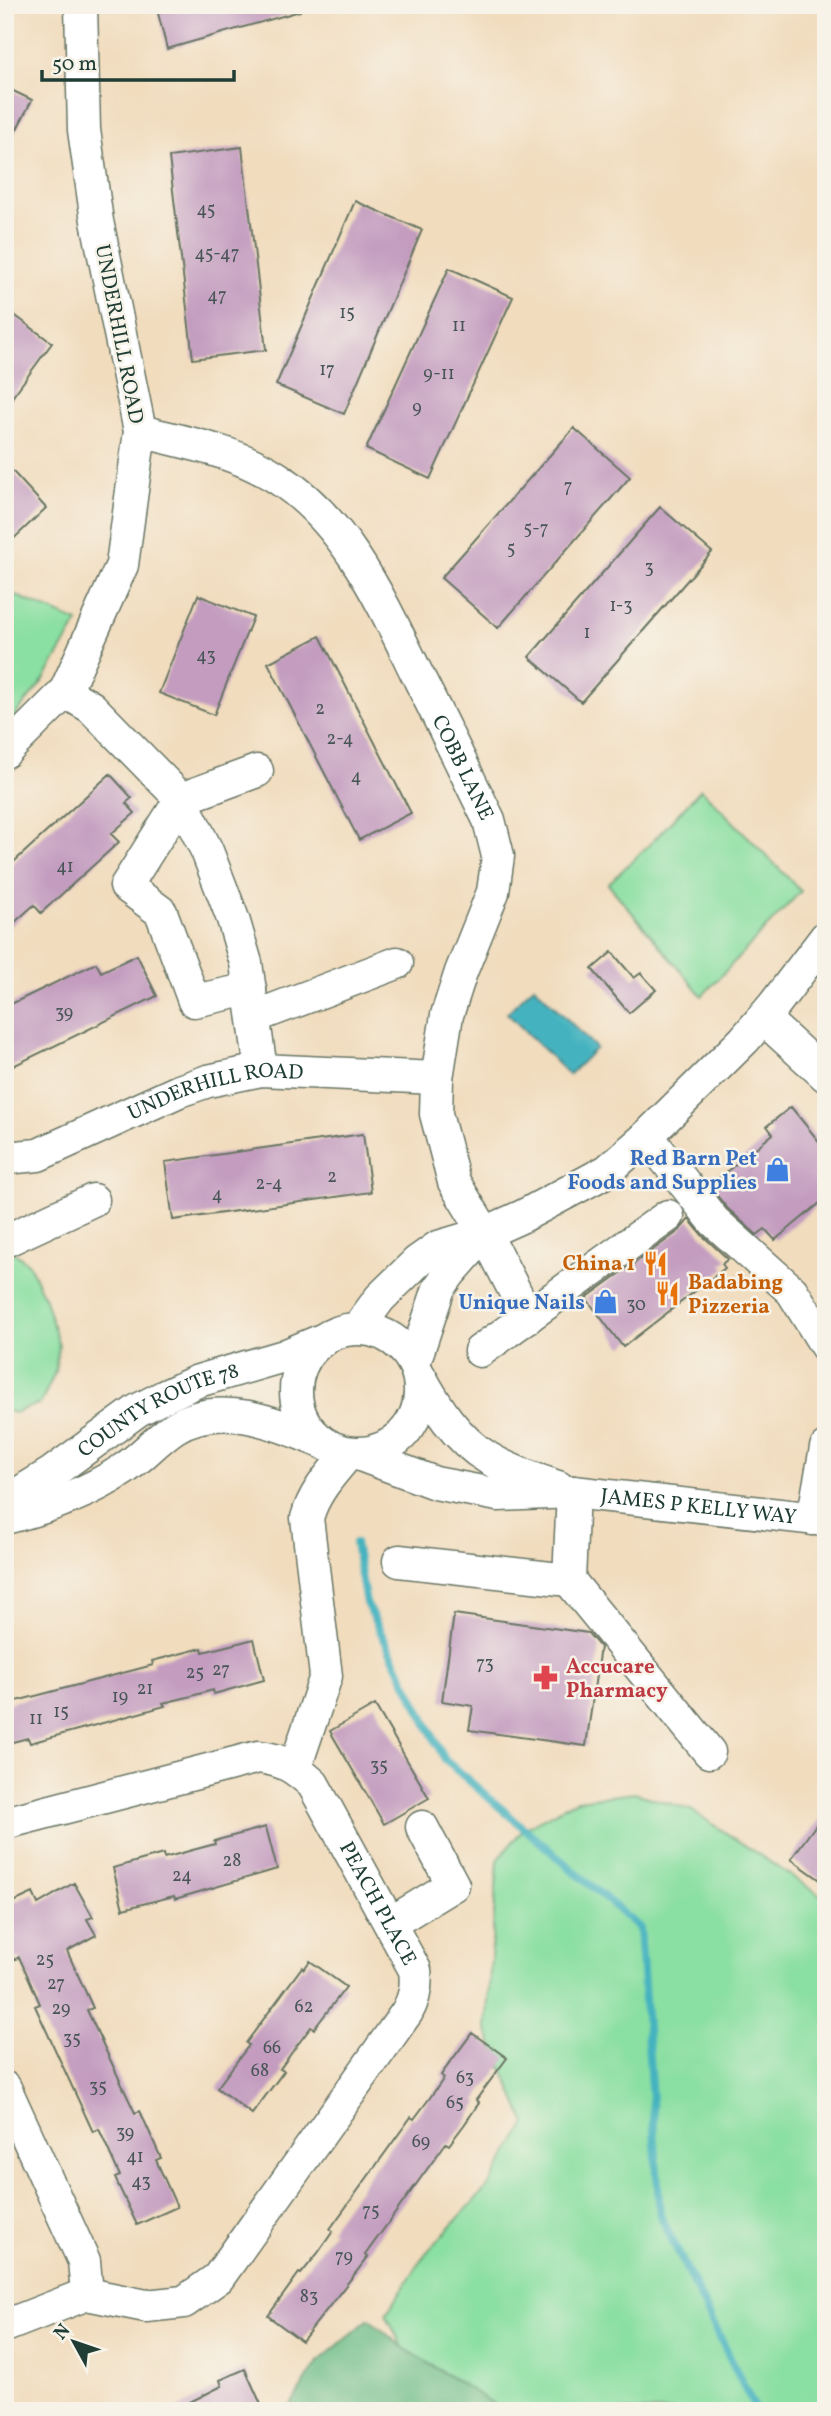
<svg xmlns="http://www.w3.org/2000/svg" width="831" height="2416" viewBox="0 0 831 2416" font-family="Vollkorn,serif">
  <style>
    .green { fill: #8adfa2; stroke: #548e6b; stroke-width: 2 }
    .forest { fill: #6fbe88; stroke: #477e5e; stroke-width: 2 }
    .water { fill: #44b3bf; stroke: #32787a; stroke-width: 2 }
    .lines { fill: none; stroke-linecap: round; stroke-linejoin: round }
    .stream { stroke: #44b3bf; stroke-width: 8 }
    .building { fill: #c39cbf }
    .minor-casing { stroke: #687564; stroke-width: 35 }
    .minor { stroke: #fff; stroke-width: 32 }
    .labels { text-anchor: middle; stroke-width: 5; stroke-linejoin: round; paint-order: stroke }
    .number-label { font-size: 18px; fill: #485557 }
    .street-label { font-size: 21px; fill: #1f3d34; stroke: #f7f3e8 }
    .shop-label { font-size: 21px; font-weight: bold; fill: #366cbe; stroke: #f7f3e8; text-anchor: end }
    .food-label { font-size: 21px; font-weight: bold; fill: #c56008; stroke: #f7f3e8; text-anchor: end }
    .health-label { font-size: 21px; font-weight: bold; fill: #be3a42; stroke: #f7f3e8; text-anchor: start }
  </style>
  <rect width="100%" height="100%" fill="#f7f3e8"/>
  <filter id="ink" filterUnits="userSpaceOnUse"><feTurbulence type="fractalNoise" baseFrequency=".0143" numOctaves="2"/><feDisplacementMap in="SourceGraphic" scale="14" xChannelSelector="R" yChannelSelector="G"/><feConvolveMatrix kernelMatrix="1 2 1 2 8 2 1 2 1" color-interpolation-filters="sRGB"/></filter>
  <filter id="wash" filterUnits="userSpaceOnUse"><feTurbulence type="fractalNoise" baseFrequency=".00686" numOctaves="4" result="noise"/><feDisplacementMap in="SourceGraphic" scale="28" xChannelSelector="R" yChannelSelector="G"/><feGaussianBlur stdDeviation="1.57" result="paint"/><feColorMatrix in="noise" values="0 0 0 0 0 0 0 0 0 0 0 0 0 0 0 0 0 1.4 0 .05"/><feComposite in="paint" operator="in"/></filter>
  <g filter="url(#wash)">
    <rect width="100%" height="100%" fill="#f1dcbd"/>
    <path class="green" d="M5 591 78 622 43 681 5 728Z
      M701 789 801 891 702 996 608 884 654 840Z
      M5 1246 29 1264 45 1299 59 1345 55 1372 41 1403 14 1413 5 1410Z
      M635 1793 691 1810 826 1899V2411H505L402 2347 386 2314 426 2253 490 2184 526 2124 486 2029 498 1860 523 1829 577 1800Z"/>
    <path class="forest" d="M369 2319 402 2347 505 2411H287L318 2362Z"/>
    <path class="water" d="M534 986 596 1048 569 1075 507 1013Z"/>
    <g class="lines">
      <path class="stream" d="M355 1543 366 1603 445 1760 640 1928 660 2215 756 2411"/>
    </g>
    <g id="blocks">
      <path class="building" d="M156 5H299L300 11 167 49Z
        M5 87 32 100 5 152Z
        M242 147 266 350 193 359 169 157Z
        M355 201 422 230 344 414 276 385Z
        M449 268 513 297 430 479 366 449Z
        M5 308 52 343 5 407Z
        M574 428 630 477 498 628 441 578Z
        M5 463 46 508 5 547Z
        M660 507 712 552 581 702 529 657Z
        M198 595 253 617 214 715 159 693Z
        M320 636 411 813 359 840 268 663Z
        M110 774 132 798 126 803 135 813 111 834 119 842 41 913 34 905 5 931V870Z
        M612 952 634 978 641 973 656 990 629 1013 592 969Z
        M137 955 157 996 5 1070V1007L96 963 101 972Z
        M791 1107 826 1150V1198L775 1240 765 1229 757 1235 727 1208 709 1186 773 1134 767 1126Z
        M363 1134 371 1192 173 1220 165 1162Z
        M689 1219 702 1235 728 1259 722 1264 725 1268 623 1347 586 1298 679 1231Z
        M454 1614 588 1633 600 1647 586 1746 469 1730 473 1706 442 1701Z
        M254 1639 264 1680 214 1694 213 1690 188 1697 163 1703 165 1706 30 1743 28 1738 5 1744V1704L153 1665 152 1661 202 1648 203 1652Z
        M375 1705 429 1798 384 1824 330 1731Z
        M826 1811V1884L791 1859Z
        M266 1827 277 1869 175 1899 174 1896 123 1909 113 1868 163 1854 164 1858 189 1851 215 1844 214 1841Z
        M74 1883 93 1917 87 1919 96 1935 67 1951 93 2008 87 2010 135 2113 140 2111 161 2158 156 2160 177 2207 137 2225 115 2178 120 2176 99 2129 93 2132 35 2006 40 2004 30 1981 19 1957 14 1960 5 1942V1906L33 1893 38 1904Z
        M310 1961 346 1987 314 2029 311 2027 295 2048 280 2069 284 2071 252 2114 217 2088 249 2045 246 2043 302 1967 304 1969Z
        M472 2033 507 2058 476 2100 479 2103 464 2125 449 2145 446 2143 365 2255 368 2257 302 2341 268 2316 299 2273 301 2274 318 2253 333 2231 330 2229 411 2117 414 2119 429 2099 444 2078 441 2075Z
        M245 2369 264 2411H172L222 2386 220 2380Z"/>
    </g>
  </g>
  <g filter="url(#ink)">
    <use href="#blocks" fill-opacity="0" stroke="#687564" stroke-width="2"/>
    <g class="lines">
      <defs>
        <g id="minor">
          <path id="s1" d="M140 431C187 443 235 451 276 477 346 521 381 600 416 672 441 721 465 771 489 820L498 856 493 892 461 972 447 1015 437 1078 436 1114 454 1182 485 1233 528 1317"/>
          <path d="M65 692 91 707 181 799 207 851 233 919 246 963 261 1070"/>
          <path d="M5 752 65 692 122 565 140 431 97 221 84 130 81 5"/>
          <path d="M250 989 194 1001 161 912 126 886 181 799 257 771"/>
          <path d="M254 1017 397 963"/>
          <path d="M763 1018 826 1076"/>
          <path d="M647 1136 714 1221 792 1291 826 1346"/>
          <path id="s2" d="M5 1158 38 1155 179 1091 208 1081 261 1070 437 1078"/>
          <path d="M5 1241 93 1200"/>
          <path d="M358 1328 380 1298 417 1262 438 1247 485 1233 523 1216 607 1171 644 1139 744 1040 774 1005 826 937"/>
          <circle cx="358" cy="1391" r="62"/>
          <path d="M480 1351 668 1216"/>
          <path d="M414 1363 439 1288 450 1273 485 1233"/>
          <path d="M419 1375C436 1406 456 1439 488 1458 509 1471 535 1479 558 1487"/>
          <path id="s3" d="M358 1454 435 1483 498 1495 573 1492 826 1520"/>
          <path d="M573 1492 569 1580 709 1752"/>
          <path id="s4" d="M5 1502 53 1472 138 1410 165 1396 198 1381 284 1356 320 1341"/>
          <path d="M5 1518C46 1508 89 1493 124 1469 142 1457 156 1440 174 1428 219 1399 276 1423 319 1441"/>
          <path d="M813 1519 826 1448"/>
          <path d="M399 1561 569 1580"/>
          <path d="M295 1768 326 1676 307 1518C314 1492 332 1473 349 1453"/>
          <path id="s5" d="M5 1823 258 1757C284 1760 294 1767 313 1784L415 1970C417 1986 415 1998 407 2012L218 2278 184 2302 146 2306 87 2294"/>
          <path d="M391 1923 453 1885 422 1827"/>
          <path d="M5 2088 84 2261 87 2294"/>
          <path d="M5 2326 87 2294"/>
        </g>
      </defs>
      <use href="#minor" class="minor-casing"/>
      <use href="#minor" class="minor"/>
    </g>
  </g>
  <defs>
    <symbol id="shop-bare" viewBox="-9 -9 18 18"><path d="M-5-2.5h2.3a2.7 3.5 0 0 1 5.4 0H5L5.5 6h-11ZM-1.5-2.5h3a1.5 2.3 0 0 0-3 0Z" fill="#3f7fe0" stroke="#f7f3e8" stroke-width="2.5" paint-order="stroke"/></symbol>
    <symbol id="restaurant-bare" viewBox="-9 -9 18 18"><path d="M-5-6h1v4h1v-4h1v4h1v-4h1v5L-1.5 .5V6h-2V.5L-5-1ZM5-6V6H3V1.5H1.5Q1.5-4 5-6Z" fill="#e8710a" stroke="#f7f3e8" stroke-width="2.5" paint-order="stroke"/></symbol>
    <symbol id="pharmacy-bare" viewBox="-9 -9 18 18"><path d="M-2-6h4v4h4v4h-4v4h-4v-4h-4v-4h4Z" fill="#e0444e" stroke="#f7f3e8" stroke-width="2.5" paint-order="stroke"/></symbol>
  </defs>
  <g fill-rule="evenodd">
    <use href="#shop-bare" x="760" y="1152" width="35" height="35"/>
    <use href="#restaurant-bare" x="638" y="1246" width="35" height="35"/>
    <use href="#restaurant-bare" x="650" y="1276" width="35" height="35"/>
    <use href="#shop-bare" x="588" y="1284" width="35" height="35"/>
    <use href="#pharmacy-bare" x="528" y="1660" width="35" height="35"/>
  </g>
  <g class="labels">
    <g class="number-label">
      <text x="206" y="215">45</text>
      <text x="217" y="259">45-47</text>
      <text x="217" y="301">47</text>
      <text x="347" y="318">15</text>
      <text x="459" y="331">11</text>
      <text x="327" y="375">17</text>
      <text x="439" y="379">9-11</text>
      <text x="417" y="413">9</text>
      <text x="568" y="492">7</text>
      <text x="536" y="534">5-7</text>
      <text x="511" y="554">5</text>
      <text x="649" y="573">3</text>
      <text x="621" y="611">1-3</text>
      <text x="587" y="638">1</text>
      <text x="206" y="661">43</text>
      <text x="320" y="714">2</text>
      <text x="340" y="744">2-4</text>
      <text x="356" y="782">4</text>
      <text x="65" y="872">41</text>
      <text x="64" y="1018">39</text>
      <text x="332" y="1182">2</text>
      <text x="269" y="1189">2-4</text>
      <text x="217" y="1200">4</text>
      <text x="636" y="1310">30</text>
      <text x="485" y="1669">73</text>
      <text x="221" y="1675">27</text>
      <text x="195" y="1678">25</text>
      <text x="145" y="1694">21</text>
      <text x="120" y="1702">19</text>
      <text x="61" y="1717">15</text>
      <text x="36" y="1724">11</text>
      <text x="379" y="1771">35</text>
      <text x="232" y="1866">28</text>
      <text x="182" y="1881">24</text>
      <text x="45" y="1965">25</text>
      <text x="56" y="1989">27</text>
      <text x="304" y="2012">62</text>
      <text x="61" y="2014">29</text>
      <text x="72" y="2044">35</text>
      <text x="272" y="2053">66</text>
      <text x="260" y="2076">68</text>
      <text x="465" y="2083">63</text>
      <text x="98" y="2092">35</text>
      <text x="455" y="2108">65</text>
      <text x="125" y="2138">39</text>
      <text x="421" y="2147">69</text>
      <text x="135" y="2162">41</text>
      <text x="141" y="2187">43</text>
      <text x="371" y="2216">75</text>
      <text x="344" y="2262">79</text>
      <text x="309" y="2302">83</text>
    </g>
    <g class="street-label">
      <text transform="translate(120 334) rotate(79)" y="7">UNDERHILL ROAD</text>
      <text dy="7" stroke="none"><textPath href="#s1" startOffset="494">COBB LANE</textPath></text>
      <text dy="7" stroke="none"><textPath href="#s2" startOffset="224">UNDERHILL ROAD</textPath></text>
      <text dy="7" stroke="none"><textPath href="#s4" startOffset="180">COUNTY ROUTE 78</textPath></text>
      <text dy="7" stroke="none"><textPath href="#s3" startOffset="348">JAMES P KELLY WAY</textPath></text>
      <text dy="7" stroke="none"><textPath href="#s5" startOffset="460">PEACH PLACE</textPath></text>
    </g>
    <g class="shop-label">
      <text x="757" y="1165">Red Barn Pet<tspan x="757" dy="24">Foods and Supplies</tspan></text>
      <text x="585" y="1309">Unique Nails</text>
    </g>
    <g class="food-label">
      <text x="635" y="1270">China 1</text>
      <text x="688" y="1289" text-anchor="start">Badabing<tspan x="688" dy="24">Pizzeria</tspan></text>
    </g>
    <g class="health-label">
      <text x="566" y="1673">Accucare<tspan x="566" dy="24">Pharmacy</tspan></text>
    </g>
  </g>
  <rect width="831" height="2416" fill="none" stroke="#f7f3e8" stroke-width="28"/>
  <g transform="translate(74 2342) rotate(310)" stroke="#f7f3e8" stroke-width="5" paint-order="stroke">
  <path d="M0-5L12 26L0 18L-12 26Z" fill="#1f3d34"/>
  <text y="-10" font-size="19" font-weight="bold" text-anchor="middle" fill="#1f3d34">N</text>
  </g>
  <path d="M42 70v10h192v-10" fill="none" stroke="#1f3d34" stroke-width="3.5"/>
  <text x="52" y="70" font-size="21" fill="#1f3d34" stroke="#f7f3e8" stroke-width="5" paint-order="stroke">50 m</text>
</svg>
